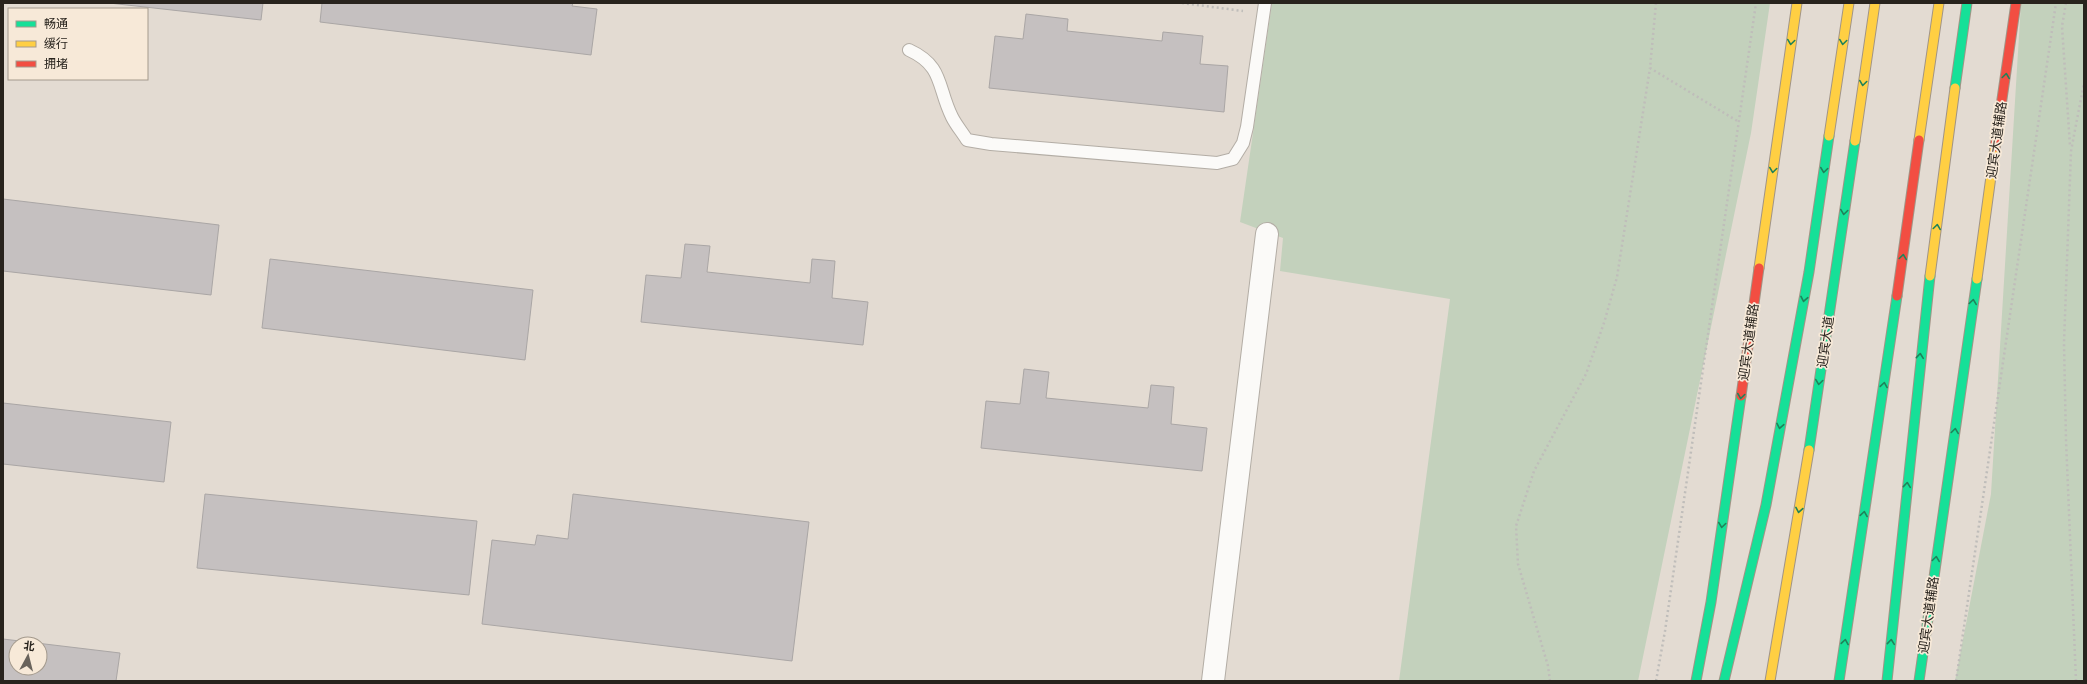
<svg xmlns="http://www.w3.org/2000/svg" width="2087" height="684" viewBox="0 0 2087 684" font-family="Cabin,'Noto Sans SC',sans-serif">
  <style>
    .green { fill: #c3d1bc }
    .building { fill: #c5c0c0; stroke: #aaa6a5; fill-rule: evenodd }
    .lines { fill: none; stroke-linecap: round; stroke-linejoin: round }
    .lane-casing { stroke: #b3ada5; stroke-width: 14 }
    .street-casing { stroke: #b3ada5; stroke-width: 24 }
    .fast-casing { stroke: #a19486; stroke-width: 11 }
    .slow-casing { stroke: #a19486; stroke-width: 11 }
    .jam-casing { stroke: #a19486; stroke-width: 11 }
    .path { stroke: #bfbdba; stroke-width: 2.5; stroke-dasharray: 2 3; stroke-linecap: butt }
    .lane { stroke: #fbfaf8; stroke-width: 12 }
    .street { stroke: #fbfaf8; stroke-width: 22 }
    .fast { stroke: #16e098; stroke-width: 9 }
    .slow { stroke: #ffcf43; stroke-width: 9 }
    .jam { stroke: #f24e42; stroke-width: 9 }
    .oneway { stroke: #1f825a }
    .labels { text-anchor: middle; stroke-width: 3.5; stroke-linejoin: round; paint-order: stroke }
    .street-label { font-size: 13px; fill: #28231d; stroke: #f7e9d8 }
  </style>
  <rect width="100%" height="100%" fill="#e3dbd2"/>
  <path class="green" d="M1272 3H1770L1751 133 1638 681H1399L1450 299 1280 271 1283 238 1240 222Z
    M2021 3H2084V681H1955L1991 494Z"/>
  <path class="building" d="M109 3H263L261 20Z
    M322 3H573L572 6 597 9 591 55 320 22Z
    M1026 14 1068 19 1067 31 1162 41 1163 32 1203 36 1200 64 1228 66 1224 112 989 88 995 36 1023 39Z
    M3 199 219 225 211 295 3 271Z
    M685 244 710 246 707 272 810 283 812 259 835 261 832 298 868 302 863 345 641 322 646 275 681 278Z
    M270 259 533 290 525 360 262 328Z
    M1024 369 1049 372 1046 398 1148 408 1151 385 1174 387 1171 424 1207 428 1202 471 981 448 986 401 1020 404Z
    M3 403 171 422 164 482 3 464Z
    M205 494 477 521 469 595 197 568Z
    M573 494 809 522 792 661 482 624 492 540 535 545 537 535 568 539Z
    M3 639 120 653 116 681H3ZM16 644H40V668H16Z"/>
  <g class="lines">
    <defs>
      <path id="lane" d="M909 50C944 66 937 87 952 117 956 125 962 132 967 140L991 144 1217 163 1233 159 1243 143 1247 127 1265 3"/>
      <path id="street" d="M1213 681 1267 234"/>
      <path id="fast" d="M1955 88 1967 3
        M1809 450 1855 141
        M1696 681 1711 602 1741 396
        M1724 681 1766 505 1809 272 1829 136
        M1839 681 1897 296
        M1887 681 1930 276
        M1919 681 1977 279"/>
      <path id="slow" d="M1829 136 1849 3
        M1919 140 1939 3
        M1855 141 1875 3
        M1759 268 1797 3
        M1930 276 1955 88
        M1977 279 1995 147
        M1770 681 1809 450"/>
      <path id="jam" d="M1995 147 2016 3
        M1897 296 1919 140
        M1741 396 1759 268"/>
    </defs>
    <use href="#lane" class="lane-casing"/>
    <use href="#street" class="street-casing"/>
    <use href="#fast" class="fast-casing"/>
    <use href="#slow" class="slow-casing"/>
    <use href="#jam" class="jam-casing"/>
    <path class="path" d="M1182 3 1243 11
      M1656 3 1650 68 1739 122
      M2066 3 2062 26 2070 146
      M1550 681 1548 666 1518 564 1516 526 1534 471 1586 374 1604 323 1617 277 1650 68
      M1656 681 1665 631 1756 3
      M1956 681 2056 3
      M2076 681 2066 440 2064 343 2071 151 2084 83"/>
    <use href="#lane" class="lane"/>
    <use href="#street" class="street"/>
    <use href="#fast" class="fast"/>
    <use href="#slow" class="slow"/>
    <use href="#jam" class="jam"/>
  </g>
  <defs><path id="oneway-chevron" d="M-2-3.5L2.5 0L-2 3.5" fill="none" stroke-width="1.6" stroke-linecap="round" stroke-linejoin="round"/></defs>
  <g class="oneway">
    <use href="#oneway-chevron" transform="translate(1791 42) rotate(98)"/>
    <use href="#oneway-chevron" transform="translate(1843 42) rotate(98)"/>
    <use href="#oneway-chevron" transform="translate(2006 76) rotate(-82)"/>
    <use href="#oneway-chevron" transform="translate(1863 83) rotate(98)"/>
    <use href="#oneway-chevron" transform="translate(1773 170) rotate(98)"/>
    <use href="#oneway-chevron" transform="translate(1824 170) rotate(98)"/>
    <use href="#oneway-chevron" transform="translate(1844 212) rotate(98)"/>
    <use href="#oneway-chevron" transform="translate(1937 227) rotate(-82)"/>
    <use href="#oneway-chevron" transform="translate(1903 257) rotate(-82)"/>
    <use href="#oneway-chevron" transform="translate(1804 299) rotate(101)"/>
    <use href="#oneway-chevron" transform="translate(1973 302) rotate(-82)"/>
    <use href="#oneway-chevron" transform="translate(1920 356) rotate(-84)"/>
    <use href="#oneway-chevron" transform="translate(1819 382) rotate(98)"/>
    <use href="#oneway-chevron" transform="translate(1884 385) rotate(-81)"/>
    <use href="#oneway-chevron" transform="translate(1741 396) rotate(98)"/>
    <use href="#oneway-chevron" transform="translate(1780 426) rotate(101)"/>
    <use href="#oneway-chevron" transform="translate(1955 431) rotate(-82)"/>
    <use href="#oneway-chevron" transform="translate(1907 485) rotate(-84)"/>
    <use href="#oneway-chevron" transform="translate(1799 510) rotate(100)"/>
    <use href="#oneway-chevron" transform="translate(1864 514) rotate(-81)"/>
    <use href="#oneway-chevron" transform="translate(1722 525) rotate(98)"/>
    <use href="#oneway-chevron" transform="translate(1936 559) rotate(-82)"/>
    <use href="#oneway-chevron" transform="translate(1845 642) rotate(-81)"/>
    <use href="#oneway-chevron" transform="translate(1891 642) rotate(-84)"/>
  </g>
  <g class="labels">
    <g class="street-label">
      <text transform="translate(1996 140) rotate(-82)" y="5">迎宾大道辅路</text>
      <text transform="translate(1748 342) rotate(-82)" y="5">迎宾大道辅路</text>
      <text transform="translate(1825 342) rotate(-82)" y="5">迎宾大道</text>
      <text transform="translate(1928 615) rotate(-82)" y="5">迎宾大道辅路</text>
    </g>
  </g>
  <rect width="2087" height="684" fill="none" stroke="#28231d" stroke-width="8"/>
  <rect x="8" y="8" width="140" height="72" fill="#f7e9d8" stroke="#a49a8d"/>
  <rect x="16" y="21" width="20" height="6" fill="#16e098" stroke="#a49a8d"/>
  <text x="44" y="28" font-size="12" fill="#28231d">畅通</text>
  <rect x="16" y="41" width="20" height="6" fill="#ffcf43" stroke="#a49a8d"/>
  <text x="44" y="48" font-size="12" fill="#28231d">缓行</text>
  <rect x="16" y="61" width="20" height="6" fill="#f24e42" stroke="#a49a8d"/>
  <text x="44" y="68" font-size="12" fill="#28231d">拥堵</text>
  <g transform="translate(28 656) rotate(7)"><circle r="19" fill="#f7e9d8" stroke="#a49a8d"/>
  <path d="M0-3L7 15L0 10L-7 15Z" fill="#69635c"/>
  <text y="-6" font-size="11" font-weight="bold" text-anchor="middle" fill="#28231d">北</text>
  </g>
</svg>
